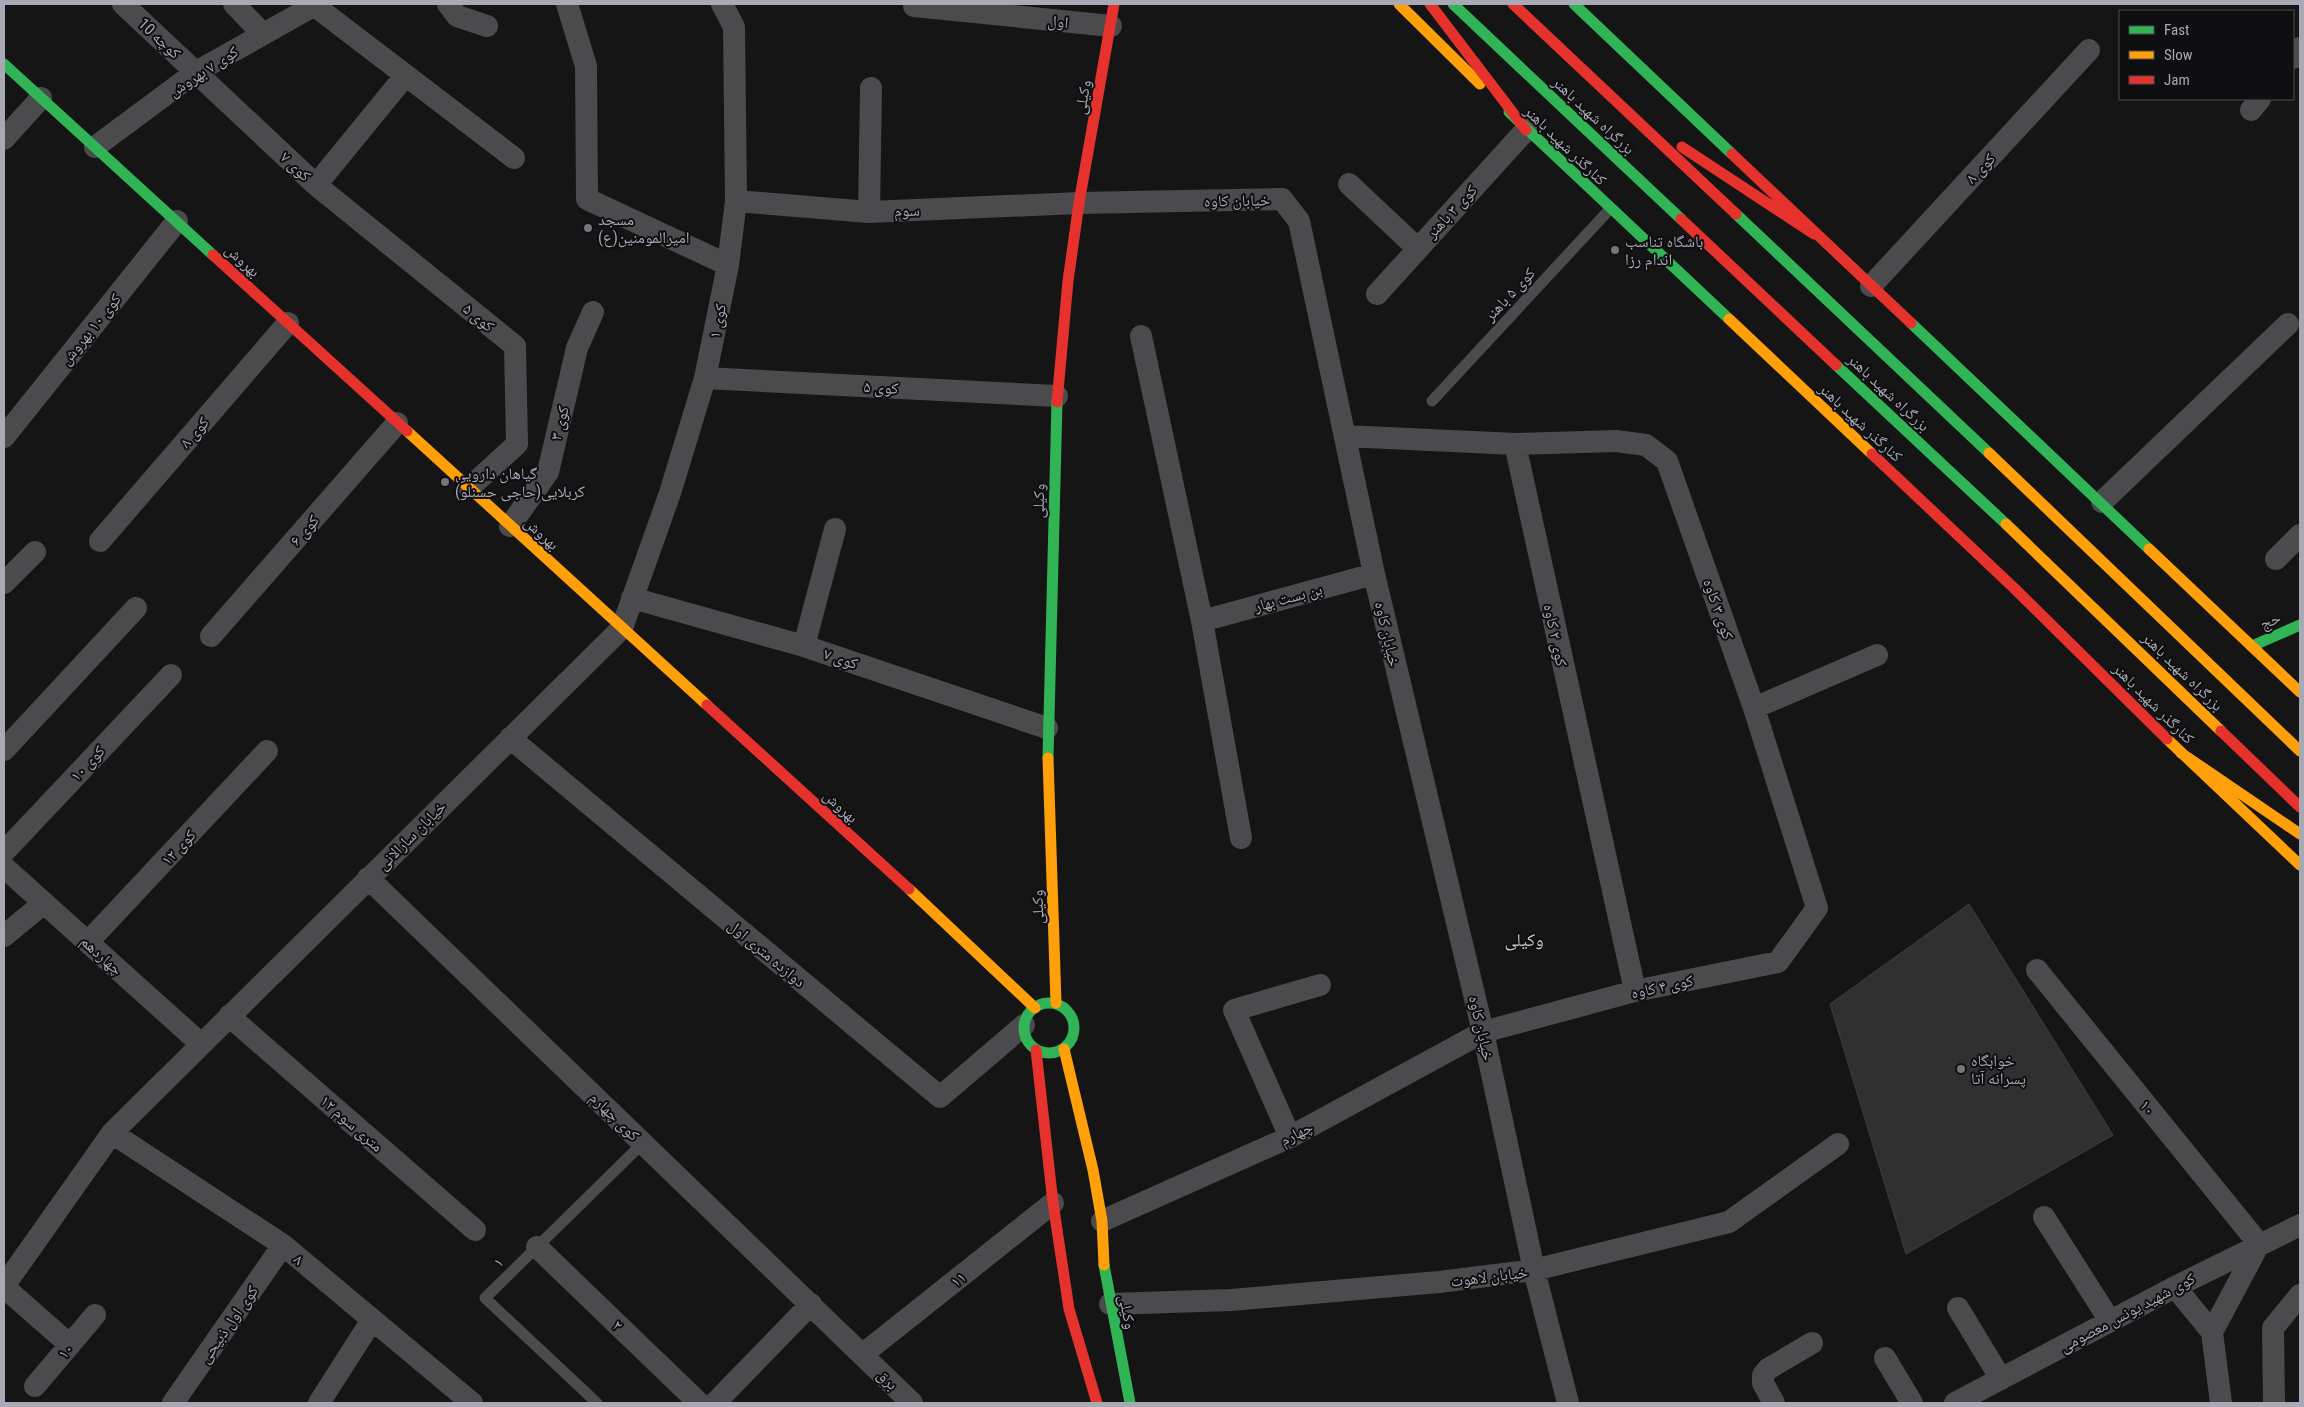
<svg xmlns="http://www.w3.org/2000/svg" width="2304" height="1407" viewBox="0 0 2304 1407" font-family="'Roboto Condensed','Noto Naskh Arabic',sans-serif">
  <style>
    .building { fill: #303030; stroke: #3d3e41 }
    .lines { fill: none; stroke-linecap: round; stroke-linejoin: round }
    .lane { stroke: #4b4b4e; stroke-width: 11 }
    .street { stroke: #4b4b4e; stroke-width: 22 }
    .fast { stroke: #30b455; stroke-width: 11 }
    .slow { stroke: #ff9f0a; stroke-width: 11 }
    .jam { stroke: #e5322d; stroke-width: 11 }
    .poi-dot { fill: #74757d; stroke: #0f0f11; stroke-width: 2 }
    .labels { text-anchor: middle; stroke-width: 4; stroke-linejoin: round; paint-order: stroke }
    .street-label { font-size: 16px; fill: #a7a9b5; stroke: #0f0f11 }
    .poi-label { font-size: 16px; fill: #a7a9b5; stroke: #0f0f11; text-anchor: start }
    .neighbourhood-label { font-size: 18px; fill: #c7c8d1; stroke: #0f0f11 }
  </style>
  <rect width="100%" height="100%" fill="#151515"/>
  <path class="building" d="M1969 904 2113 1135 1906 1254 1830 1004Z"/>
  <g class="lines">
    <path class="lane" d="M1432 401 1610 209
      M597 1403 485 1298 643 1143"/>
    <path class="street" d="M123 4 316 185 405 76
      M234 4 263 34
      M448 4 457 16 487 26
      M567 4 586 66 587 199 728 265
      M315 6 514 158
      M914 6 1111 26
      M2293 58 2300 48
      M2251 110 2260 99
      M4 139 41 98
      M95 147 196 72 317 4
      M1349 184 1417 248
      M316 185 515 346 517 444 469 488
      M736 201 869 212 1079 203 1282 199 1299 221 1374 574 1483 1032 1534 1270 1568 1403
      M869 212 871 88
      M1871 286 2089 50
      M1377 294 1526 130
      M1141 336 1202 621 1241 838
      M705 378 1057 396
      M1345 436 1515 444 1635 991
      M4 437 177 221
      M2102 502 2288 324
      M510 526 548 472 577 348 593 312
      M100 541 288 323
      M2276 559 2300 535
      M4 583 35 552
      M632 598 804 646 1047 728
      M1202 621 1374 574
      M211 636 397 423
      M804 646 835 529
      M1754 708 1877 655
      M510 738 940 1097 1024 1025
      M4 750 136 608
      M4 852 171 675
      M4 867 201 1044
      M368 878 912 1403
      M4 936 44 903
      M88 942 267 751
      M2037 970 2259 1244 2212 1332
      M229 1016 475 1230
      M112 1133 283 1245 472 1403
      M1290 1137 1234 1010 1320 985
      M2044 1217 2110 1321
      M1102 1221 1290 1137 1483 1032 1635 991 1778 962 1817 908 1754 708 1667 461 1646 445 1616 441 1515 444
      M537 1247 699 1403
      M4 1286 112 1133 622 628 670 493 705 378 728 265 736 201 734 27 722 4
      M4 1287 70 1345
      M2175 1287 2212 1332 2221 1403
      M1110 1304 1231 1300 1439 1282 1534 1270 1729 1222 1838 1144
      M1958 1308 2001 1379
      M863 1354 1053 1203
      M1885 1358 1912 1403
      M35 1386 95 1315
      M173 1403 283 1245
      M319 1403 372 1320
      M715 1403 811 1304
      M1774 1403 1763 1383V1375L1768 1369 1812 1343
      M1955 1403 2175 1287 2300 1225
      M2274 1403 2273 1328 2300 1295"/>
    <path class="fast" d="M1453 4 1681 219
      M1574 4 1732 154
      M4 64 213 255
      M1509 112 1729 319
      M1736 214 1989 453
      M1911 323 2149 549
      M1836 365 2006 524
      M2252 646 2300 625
      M1048 758 1057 402
      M1024 1028a25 25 0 1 1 50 0a25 25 0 1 1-50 0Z
      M1104 1265 1130 1403"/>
    <path class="slow" d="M1399 4 1480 84
      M1729 319 1872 454
      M407 431 707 705
      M1989 453 2300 751
      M2006 524 2221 731
      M2149 549 2300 692
      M2167 739 2300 865
      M2181 753 2300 834
      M1048 758 1056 1003
      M909 889 1035 1008
      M1064 1049 1093 1170 1102 1221 1104 1265"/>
    <path class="jam" d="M1430 4 1526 130
      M1513 4 1736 214
      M1682 147 1814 234
      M1732 154 1911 323
      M1681 219 1836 365
      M213 255 407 431
      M1057 402 1068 281 1079 203 1114 4
      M1872 454 2014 588 2167 739
      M707 705 909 889
      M2221 731 2300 807
      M1036 1050 1053 1203 1069 1309 1097 1403"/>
  </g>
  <g class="poi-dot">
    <circle cx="588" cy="228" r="5"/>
    <circle cx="1615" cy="250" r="5"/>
    <circle cx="445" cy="482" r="5"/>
    <circle cx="1961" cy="1069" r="5"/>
  </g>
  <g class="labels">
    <g class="street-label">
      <text transform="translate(1058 21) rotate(6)" y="6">اول</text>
      <text transform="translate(160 38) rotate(43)" y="6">کوچه 10</text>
      <text transform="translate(203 71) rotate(-33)" y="6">کوی ۷ بهروش</text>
      <text transform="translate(1082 97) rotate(-80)" y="6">وکیلی</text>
      <text transform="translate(1594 115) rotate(43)" y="6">بزرگراه شهید باهنر</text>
      <text transform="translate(1566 145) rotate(44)" y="6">کنارگذر شهید باهنر</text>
      <text transform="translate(296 166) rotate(43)" y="6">کوی ۷</text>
      <text transform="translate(1980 168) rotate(-47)" y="6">کوی ۸</text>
      <text transform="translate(1237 200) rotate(-1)" y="6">خیابان کاوه</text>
      <text transform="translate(907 210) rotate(-2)" y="6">سوم</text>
      <text transform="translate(1451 211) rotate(-47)" y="6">کوی ۳ باهنر</text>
      <text transform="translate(243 260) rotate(42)" y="6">بهروش</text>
      <text transform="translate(1509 294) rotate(-47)" y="6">کوی ۵ باهنر</text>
      <text transform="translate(479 317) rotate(39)" y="6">کوی ۵</text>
      <text transform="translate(717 321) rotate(-79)" y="6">کوی ۱</text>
      <text transform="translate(90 329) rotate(-51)" y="6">کوی ۱۰ بهروش</text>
      <text transform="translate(881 387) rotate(3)" y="6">کوی ۵</text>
      <text transform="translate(1889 392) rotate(43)" y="6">بزرگراه شهید باهنر</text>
      <text transform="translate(1861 422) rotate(43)" y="6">کنارگذر شهید باهنر</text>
      <text transform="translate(559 423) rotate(-76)" y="6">کوی ۳</text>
      <text transform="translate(194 432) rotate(-49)" y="6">کوی ۸</text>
      <text transform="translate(1038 501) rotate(-88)" y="6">وکیلی</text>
      <text transform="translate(304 530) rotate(-49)" y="6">کوی ۶</text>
      <text transform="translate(542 533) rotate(42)" y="6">بهروش</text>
      <text transform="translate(1288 597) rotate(-15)" y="6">بن بست بهار</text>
      <text transform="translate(1719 609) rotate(71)" y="6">کوی ۳ کاوه</text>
      <text transform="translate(2270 620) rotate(-23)" y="6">حج</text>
      <text transform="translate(1388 634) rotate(77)" y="6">خیابان کاوه</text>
      <text transform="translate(1556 635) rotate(78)" y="6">کوی ۲ کاوه</text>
      <text transform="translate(841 658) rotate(19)" y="6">کوی ۷</text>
      <text transform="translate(2183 671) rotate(44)" y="6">بزرگراه شهید باهنر</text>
      <text transform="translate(2154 703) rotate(45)" y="6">کنارگذر شهید باهنر</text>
      <text transform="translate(87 763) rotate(-47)" y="6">کوی ۱۰</text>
      <text transform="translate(841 806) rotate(42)" y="6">بهروش</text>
      <text transform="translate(411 835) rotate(-45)" y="6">خیابان سارالانی</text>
      <text transform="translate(178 847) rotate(-47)" y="6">کوی ۱۲</text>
      <text transform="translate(1037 907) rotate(-92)" y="6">وکیلی</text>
      <text transform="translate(767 953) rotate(40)" y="6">دوازده متری اول</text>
      <text transform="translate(102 955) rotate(42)" y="6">چهاردهم</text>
      <text transform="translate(1662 986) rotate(-12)" y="6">کوی ۴ کاوه</text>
      <text transform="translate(1482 1028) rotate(77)" y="6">خیابان کاوه</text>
      <text transform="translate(2148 1107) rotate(51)" y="6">۱۰</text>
      <text transform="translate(615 1116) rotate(44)" y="6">کوی چهارم</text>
      <text transform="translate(352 1123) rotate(41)" y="6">۱۲ متری سوم</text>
      <text transform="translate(1296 1133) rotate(-27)" y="6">چهارم</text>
      <text transform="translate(299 1259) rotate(40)" y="6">۸</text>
      <text transform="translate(498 1262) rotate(-44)" y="6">۱</text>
      <text transform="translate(1489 1276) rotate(-7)" y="6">خیابان لاهوت</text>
      <text transform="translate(958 1279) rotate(-38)" y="6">۱۱</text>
      <text transform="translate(1128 1312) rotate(79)" y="6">وکیلی</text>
      <text transform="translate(2127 1312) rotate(-28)" y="6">کوی شهید یونس معصومی</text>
      <text transform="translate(228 1324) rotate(-55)" y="6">کوی اول ذبیحی</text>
      <text transform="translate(618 1325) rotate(44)" y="6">۲</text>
      <text transform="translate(65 1351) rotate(-50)" y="6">۱۰</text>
      <text transform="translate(888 1379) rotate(45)" y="6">برق</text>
    </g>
    <g class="poi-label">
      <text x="598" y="225">مسجد<tspan x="598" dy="18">امیرالمومنین(ع)</tspan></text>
      <text x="1625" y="247">باشگاه تناسب<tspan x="1625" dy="18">اندام رزا</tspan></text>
      <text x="455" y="479">گیاهان دارویی<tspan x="455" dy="18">کربلایی(حاجی حسنلو)</tspan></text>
      <text x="1971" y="1066">خوابگاه<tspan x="1971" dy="18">پسرانه آتا</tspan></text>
    </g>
    <g class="neighbourhood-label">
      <text x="1524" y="946">وکیلی</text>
    </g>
  </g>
  <rect width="2304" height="1407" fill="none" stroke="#a7a9b5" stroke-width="10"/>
  <rect x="2119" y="10" width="175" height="90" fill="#0f0f11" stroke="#4c4d53"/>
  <rect x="2129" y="26" width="25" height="8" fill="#30b455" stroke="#4c4d53"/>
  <text x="2164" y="35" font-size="15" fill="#a7a9b5">Fast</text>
  <rect x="2129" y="51" width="25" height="8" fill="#ff9f0a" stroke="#4c4d53"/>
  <text x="2164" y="60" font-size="15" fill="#a7a9b5">Slow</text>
  <rect x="2129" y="76" width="25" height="8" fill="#e5322d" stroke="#4c4d53"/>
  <text x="2164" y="85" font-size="15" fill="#a7a9b5">Jam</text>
</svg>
